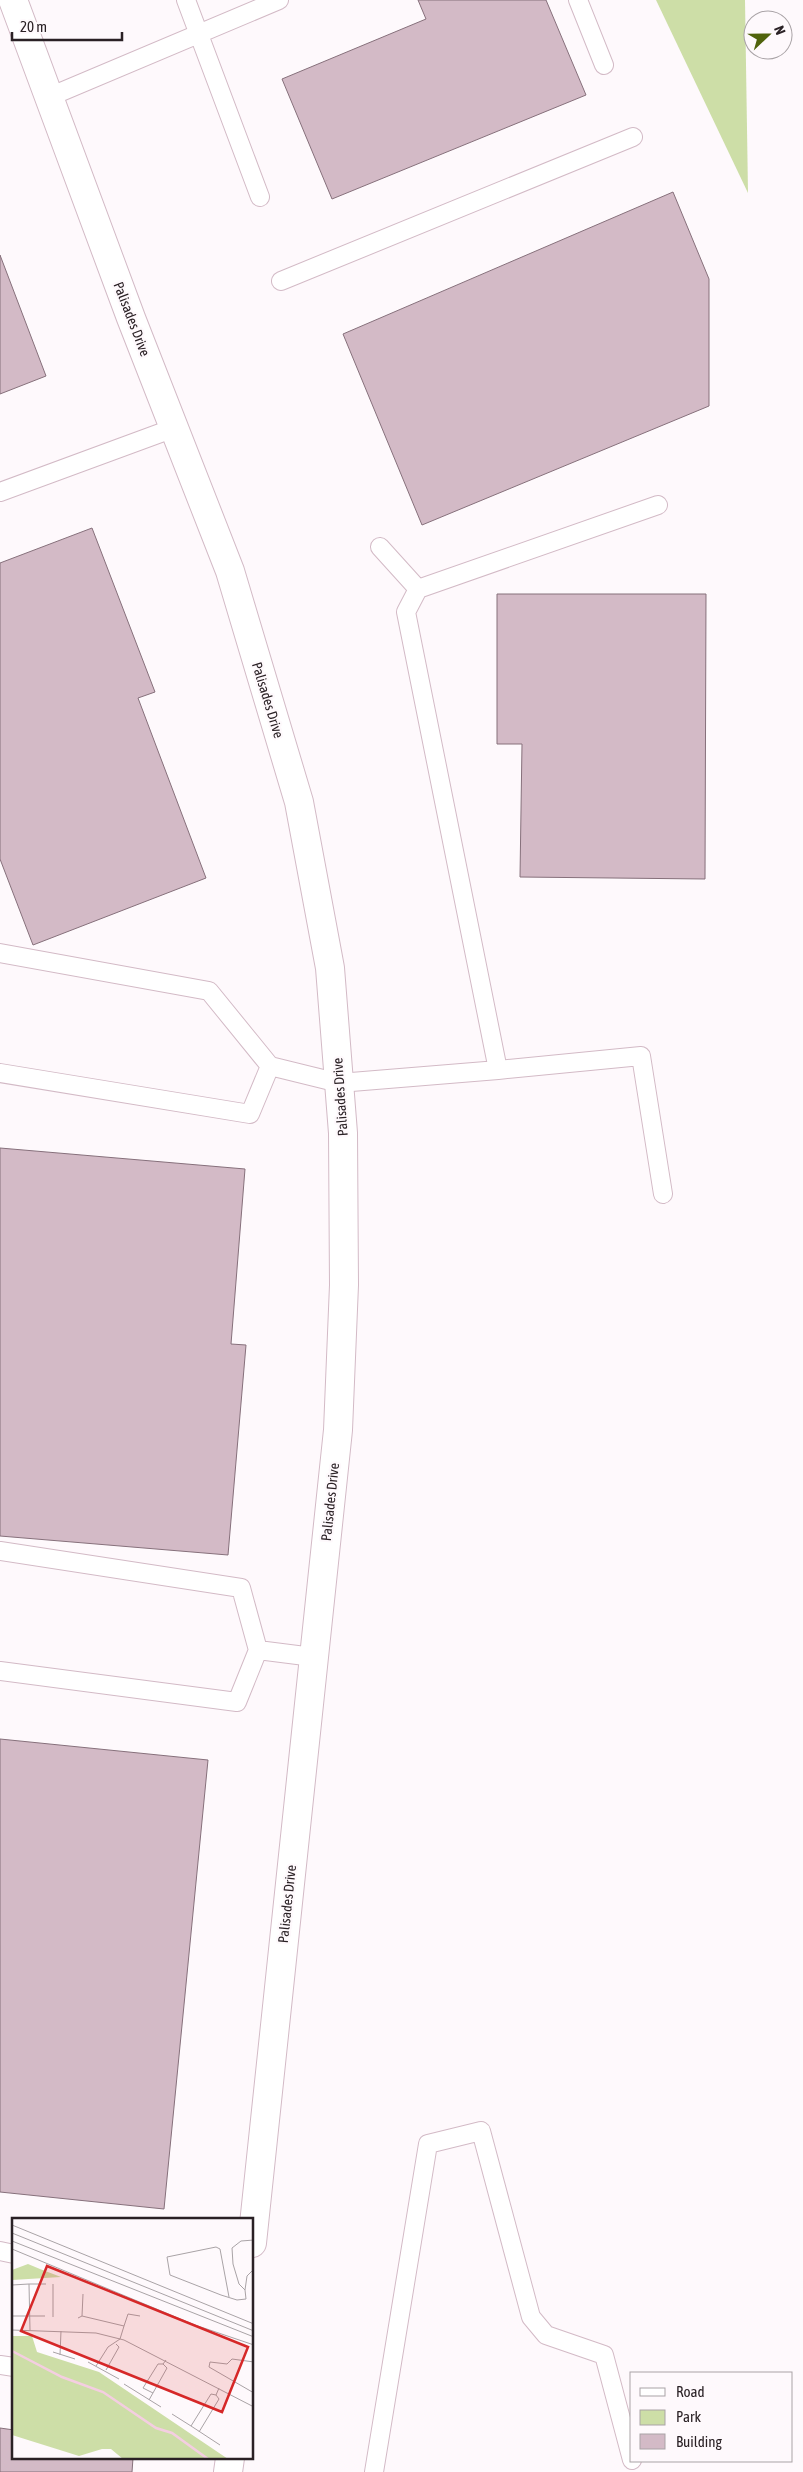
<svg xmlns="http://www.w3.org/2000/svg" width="803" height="2472" viewBox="0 0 803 2472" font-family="'Asap Condensed',sans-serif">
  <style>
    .green { fill: #cddea7 }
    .building { fill: #d3bac6; stroke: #86707b }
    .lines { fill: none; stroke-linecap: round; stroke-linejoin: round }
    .service-casing { stroke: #d3bac6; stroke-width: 20 }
    .tertiary-casing { stroke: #d3bac6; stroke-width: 30 }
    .service { stroke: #fff; stroke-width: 18 }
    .tertiary { stroke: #fff; stroke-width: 28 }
    .labels { text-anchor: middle; stroke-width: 4.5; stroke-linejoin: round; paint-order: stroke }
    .street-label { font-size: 14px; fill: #2a2125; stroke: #fef9fc }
    .inset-river { fill: none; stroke: #f4cee1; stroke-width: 2.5 }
    .inset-road { fill: none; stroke: #a9a3a6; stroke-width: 1 }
    .view { fill: #d62828; fill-opacity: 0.15; stroke: #d62828; stroke-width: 2.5 }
    .inset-edge { fill: none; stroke: #2a2125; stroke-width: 2.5 }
  </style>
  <rect width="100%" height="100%" fill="#fef9fc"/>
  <path class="green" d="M656 0H745L748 193Z"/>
  <path class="building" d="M418 0H546L586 95 332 199 282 79 426 19Z
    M673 192 709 279V406L422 525 343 334Z
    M0 255 46 376 0 394Z
    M92 528 155 692 138 698 206 878 33 945 0 859V563Z
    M497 594H706L705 879 520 877 522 744H497Z
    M0 1148 245 1169 231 1344 246 1345 228 1555 0 1536Z
    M0 1739 208 1760 164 2209 0 2192Z
    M0 2428 14 2430V2458H133L132 2472H0Z"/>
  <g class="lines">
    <defs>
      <path id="service" d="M186 0 260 197
        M578 0 604 65
        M49 97 279 0
        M281 281 633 137
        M0 492 174 428
        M380 547 418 589 658 505
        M418 589 406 612 498 1070 641 1056 663 1194
        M0 953 209 991 270 1066 339 1083 498 1070
        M0 1073 250 1114 270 1066
        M0 1551 241 1588 258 1650 313 1657
        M0 1671 237 1702 258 1650
        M0 2251 14 2254
        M0 2365 14 2367
        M374 2472 428 2144 481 2131 531 2317 546 2335 604 2355 632 2460"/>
      <path id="tertiary" d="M13 0 131 318 230 571 299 802 330 968 343 1133 344 1285 338 1430 252 2243
        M228 2472 230 2458"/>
    </defs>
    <use href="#service" class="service-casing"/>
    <use href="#tertiary" class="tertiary-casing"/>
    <use href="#service" class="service"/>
    <use href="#tertiary" class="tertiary"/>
  </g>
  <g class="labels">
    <g class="street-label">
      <text transform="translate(132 319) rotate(69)" y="5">Palisades Drive</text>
      <text transform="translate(268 700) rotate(73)" y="5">Palisades Drive</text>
      <text transform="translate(340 1097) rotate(-94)" y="5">Palisades Drive</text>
      <text transform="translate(330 1502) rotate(-84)" y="5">Palisades Drive</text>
      <text transform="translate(287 1904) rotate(-84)" y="5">Palisades Drive</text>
    </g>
  </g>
  <g transform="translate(12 2218)">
    <rect width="241" height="241" fill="#fef9fc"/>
    <path d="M16 46 28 51 49 59 0 62V52ZM0 118H20L25 134 87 154 216 241H111L99 231H90L67 238 0 217Z" fill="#cddea7"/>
    <path class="inset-river" d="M0 133 50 159 91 174 144 210 160 215 196 241"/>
    <path class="inset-road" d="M0 7 242 106M0 15 242 113M0 23 242 119M0 31 183 107 242 127M17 66H34M41 66V99M0 67 17 66 18 112M233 72 235 58 241 52M217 79 208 31 204 29 155 39 158 57 209 77 225 82 234 81M234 81 233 72 227 66 221 46 220 30 229 23 242 22M0 98H33M70 98 112 108 116 96 128 98M66 100 70 98 71 76M0 112 84 115 112 122 242 189M41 134 63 141M48 137 49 113M76 144 107 161M242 144 220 141 215 146 198 144 197 149 242 175M84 148 96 129 108 121 112 108M94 152 107 129 104 126M112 166 149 189M141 175 131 170 146 146H151L154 142M137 182 155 150 151 146M160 196 179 208 199 176 204 177 207 170M179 208 208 227M187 214 207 181 204 177"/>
    <path class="view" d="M35 48 236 129 210 194 9 113Z"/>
    <rect width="241" height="241" class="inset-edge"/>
  </g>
  <rect x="630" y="2372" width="162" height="90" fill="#fef9fc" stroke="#a9a3a6"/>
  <rect x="640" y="2388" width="25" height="8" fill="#ffffff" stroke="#a9a3a6"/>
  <text x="676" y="2397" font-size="15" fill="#2a2125">Road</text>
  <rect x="640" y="2410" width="25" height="15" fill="#cddea7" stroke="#a9a3a6"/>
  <text x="676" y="2422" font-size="15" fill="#2a2125">Park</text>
  <rect x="640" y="2434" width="25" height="15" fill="#d3bac6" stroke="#a9a3a6"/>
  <text x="676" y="2447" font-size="15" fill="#2a2125">Building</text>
  <g transform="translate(768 35) rotate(68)"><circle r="24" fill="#fef9fc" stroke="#a9a3a6"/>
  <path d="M0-4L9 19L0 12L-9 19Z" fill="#50630c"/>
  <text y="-8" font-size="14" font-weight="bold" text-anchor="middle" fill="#2a2125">N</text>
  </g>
  <path d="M12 32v8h110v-8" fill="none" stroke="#2a2125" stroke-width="2.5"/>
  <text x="20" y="32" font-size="15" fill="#2a2125" stroke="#fef9fc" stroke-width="4" paint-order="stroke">20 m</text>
</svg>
